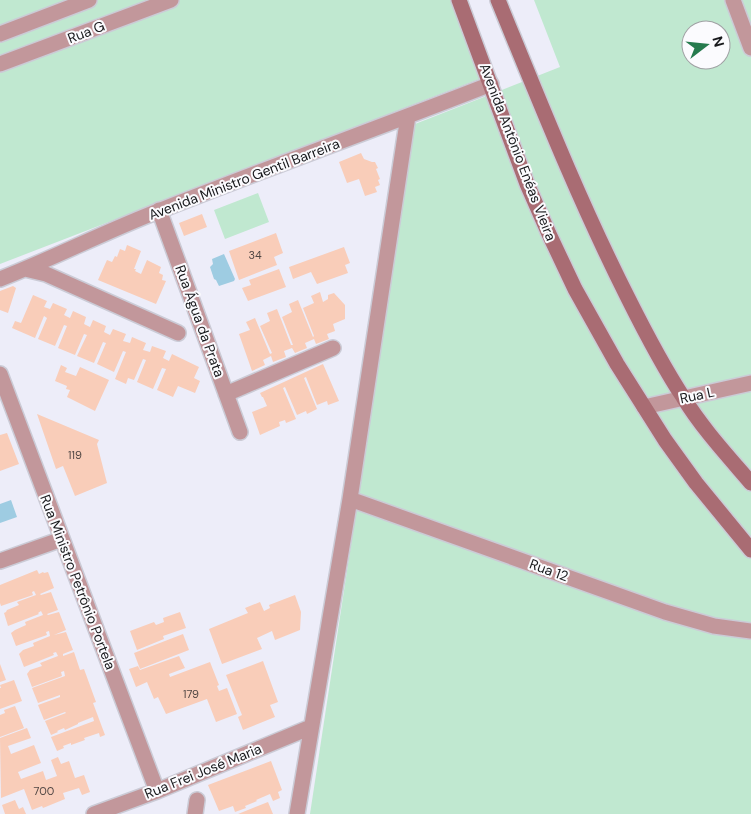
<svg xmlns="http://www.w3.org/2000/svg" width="751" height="814" viewBox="0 0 751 814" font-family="'DM Sans',sans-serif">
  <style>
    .green { fill: #c0e8d0; fill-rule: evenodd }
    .water { fill: #9ecce2 }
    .building { fill: #f9cdb9 }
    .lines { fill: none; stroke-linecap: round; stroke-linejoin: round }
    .street-casing { stroke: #cbcbd6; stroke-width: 18 }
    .secondary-casing { stroke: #cbcbd6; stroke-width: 18 }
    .street { stroke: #c2979b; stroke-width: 15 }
    .secondary { stroke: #a96c73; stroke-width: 15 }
    .labels { text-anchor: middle; stroke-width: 4; stroke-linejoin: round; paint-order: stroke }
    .number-label { font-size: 11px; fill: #504643 }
    .street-label { font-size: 14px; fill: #18191c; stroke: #fbfbfe }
  </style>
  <rect width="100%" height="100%" fill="#ededf9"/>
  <path class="green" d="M0 0H452L482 78 0 264Z
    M534 0H751V814H310L415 124 560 67ZM691 30H721V60H691Z
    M258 193 269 222 225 239 214 210Z"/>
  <path class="water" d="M224 254 235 279 234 281 219 286 216 280 214 279 210 267 213 264 212 259Z
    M11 500 17 517 0 523V504Z"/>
  <path class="building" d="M361 153 364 159 372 162H375L378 168 376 169 380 179 378 180 380 185 375 187 377 192 365 196 359 179 347 183 339 162Z
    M202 214 207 227 184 236 179 223Z
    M276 233 283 253 274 257 277 265 239 280 229 251Z
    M127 245 141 251 134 269H136L135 271 141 274 147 260 161 267 159 273 163 275 162 280 166 281 156 304 98 280 107 260 112 262 115 256 117 257 120 249 125 251Z
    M344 247 350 263 345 265 348 273 317 284 311 272 293 279 289 267Z
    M279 269 286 287 248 301 242 288 251 285 249 280Z
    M13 286 16 288 8 313 0 310V291Z
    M320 292 323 302 328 299V295L334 293 345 305V319L333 324 335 331 327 334 329 339 316 344 314 339 305 343 307 348 295 353 292 348 284 351 286 357 273 362 271 356 263 360 265 365 252 371 239 334 250 330 246 322 255 318 270 354 272 353 260 326 270 321 267 313 277 309 291 345H293L282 317 292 312 289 304 298 300 313 337 314 336 303 308 314 303 311 296Z
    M33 295 47 301 44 307 50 309 53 303 67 309 64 315 70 318 73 311 86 317 84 324 90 327 93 320 106 326 104 332 110 335 113 329 126 334 123 341 130 343 132 337 146 343 143 350 150 352 152 346 166 351 163 358 169 361 172 354 199 367 194 378 200 381 195 393 178 386 173 397 157 390 166 369 162 368 153 389 137 382 146 360 143 359 134 380 128 378 126 384 115 379 126 352 123 351 114 372 97 364 106 343 103 342 94 363 77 356 87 335 84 334 75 355 58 348 67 326 64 325 55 346 38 339 47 318 44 316 35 338 12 328 15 321 21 323Z
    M323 364 339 401 328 405 327 401 317 405 306 377 304 378 317 409 307 414 306 411 297 415 285 387 283 388 296 419 286 423 285 420 279 422 280 426 260 435 252 412 267 406 263 397H262L260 393Z
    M61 365 67 368 65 372 76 376 80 367 109 380 95 411 67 397 70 390 66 389 67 386 55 381Z
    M37 414 99 440 97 444 107 483 75 496 63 466 56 469Z
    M7 433 19 464 0 471V435Z
    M37 570 39 574 43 572 44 573 48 572 54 588 40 594 41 595 51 592 58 610 47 614 48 615 59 612 66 630 54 635 66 632 73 650 63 654V656L74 652 80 670 84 669 96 702 93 703 105 735 100 737 99 733 84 738 85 740 71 745V743L63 746 64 748 57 751 51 737 94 721 93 717 78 723V724L65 730 64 728 57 731 58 732 51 735 45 721 66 713 65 712 44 720 38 705 60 697V695L38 703 32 688 65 676 64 671 61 672 62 676 32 687 27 674 30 670 42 666 40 663 58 656 56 652 53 653 54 655 24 667 19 654 23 650 34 646 33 643 50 636 49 631 46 632 47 635 16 646 11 633 15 630 26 625 25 622 43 615 41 611 38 613 39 614 8 626 4 613 6 612 7 610 19 605 17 602 36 595 34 591 32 592 33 595 1 606 0 603V585Z
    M295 595 301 612 300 630 275 640 272 631 257 638 262 649 222 664 209 629 248 613 245 608 260 602 264 611 270 608 269 605Z
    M180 612 186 628 163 636 164 639 137 650 130 631 154 622 156 625 164 622 163 618Z
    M183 634 189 650 140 669 134 653Z
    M179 656 185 668 169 674 170 677 210 662 219 685 217 686 219 691 227 688 237 714 216 722 207 699 166 714 158 697 154 699 147 682 136 687 129 669 138 666 140 670Z
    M263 661 278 702 270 705 275 717 243 730 238 717 242 715 226 675Z
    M0 664 6 680 0 682Z
    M14 680 22 701 0 709V688H1L0 685Z
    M15 706 24 728 0 737V715L5 713 4 710Z
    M27 728 31 738 8 746 11 754 34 745 41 763 18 772 21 779 43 771 46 780 57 776 51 760 58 757 61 764 69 761 75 778 84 775 90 792 82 795 79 788 63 793 65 799 43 808 42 806 32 810 24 789 1 798 0 738Z
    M271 761 282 790 278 792 280 798 273 801 270 794 256 800 257 801 245 806 246 808 235 812 233 806 219 811 208 785Z
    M15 800 19 809 23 807 26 814H5L2 805Z
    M268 802 273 814H238Z"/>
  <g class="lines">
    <defs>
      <path id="street" d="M733 0 751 48
        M0 34 89 0
        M0 64 171 0
        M159 210 240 432
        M25 269 46 274 178 333
        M0 279C54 258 106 231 161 210 270 167 381 127 491 84
        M0 374 157 791
        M226 394 333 348
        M644 407 751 383
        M350 499 665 612 714 626 751 631
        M0 561 62 539
        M94 814 157 791 311 727
        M195 814 197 800
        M297 814 350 499 408 116"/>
      <path id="secondary" d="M459 0 527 184 549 234 575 289 617 364 665 440 696 483 751 550
        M498 0C539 100 579 201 628 298 645 332 662 365 683 397 702 428 727 455 751 483"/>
    </defs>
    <use href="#street" class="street-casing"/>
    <use href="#secondary" class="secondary-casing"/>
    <use href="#street" class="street"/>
    <use href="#secondary" class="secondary"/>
  </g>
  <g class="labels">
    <g class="number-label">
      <text x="255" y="259">34</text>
      <text x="75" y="459">119</text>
      <text x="191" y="698">179</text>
      <text x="44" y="795">700</text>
    </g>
    <g class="street-label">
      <text transform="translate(86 32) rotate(-21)" y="5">Rua G</text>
      <text transform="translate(518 152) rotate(69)" y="5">Avenida Antônio Enéas Vieira</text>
      <text transform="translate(244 179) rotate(-21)" y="5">Avenida Ministro Gentil Barreira</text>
      <text transform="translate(200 321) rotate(70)" y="5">Rua Água da Prata</text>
      <text transform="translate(697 395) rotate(-12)" y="5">Rua L</text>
      <text transform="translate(549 570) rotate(20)" y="5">Rua 12</text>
      <text transform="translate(78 582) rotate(69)" y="5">Rua Ministro Petrônio Portela</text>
      <text transform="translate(203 771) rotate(-22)" y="5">Rua Frei José Maria</text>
    </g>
  </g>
  <g transform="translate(706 45) rotate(74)"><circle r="24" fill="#fbfbfe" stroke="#a0a1a4"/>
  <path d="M0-4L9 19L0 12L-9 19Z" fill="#267b4e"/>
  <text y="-8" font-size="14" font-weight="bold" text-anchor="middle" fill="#18191c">N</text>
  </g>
</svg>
